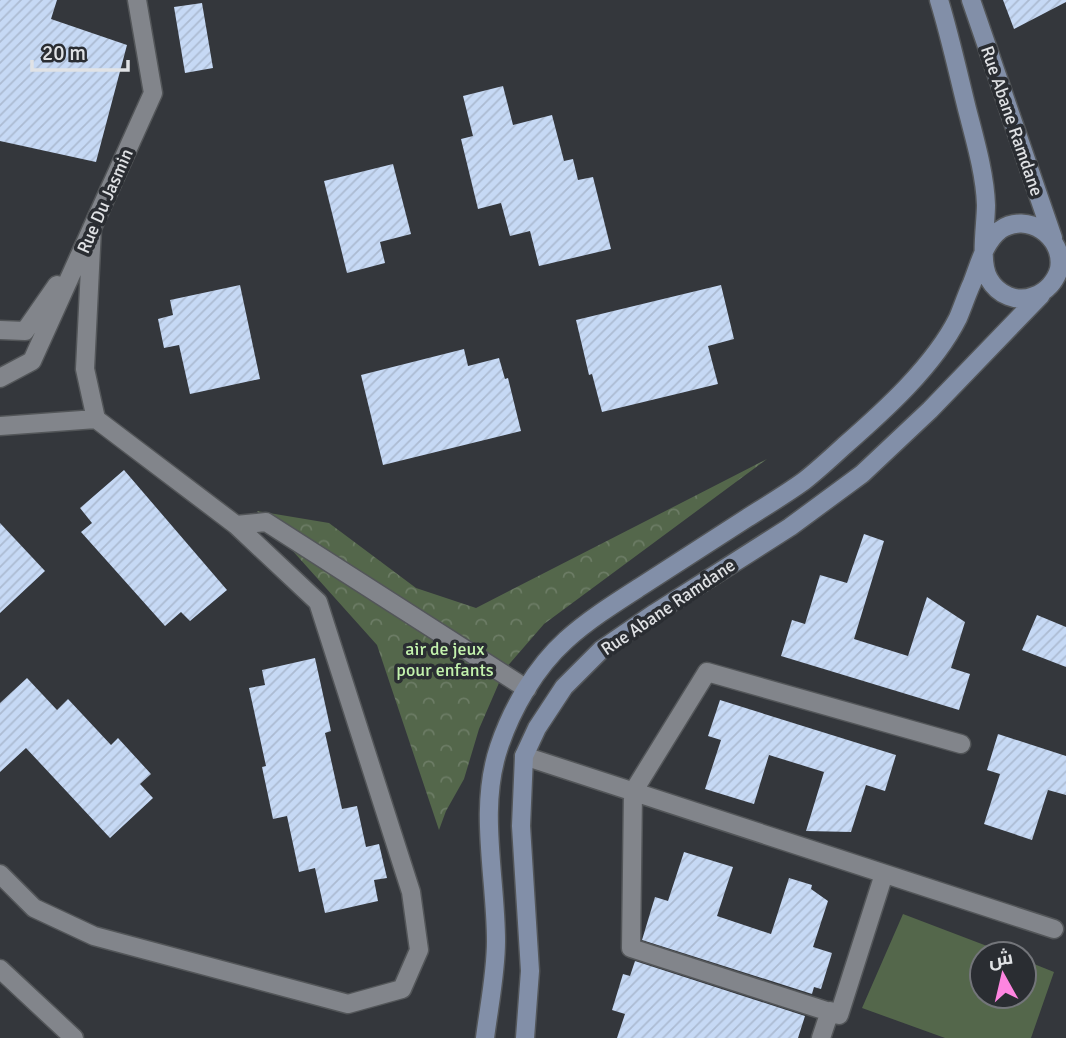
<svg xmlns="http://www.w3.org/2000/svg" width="1066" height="1038" viewBox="0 0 1066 1038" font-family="Signika,Cairo,sans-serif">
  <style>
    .park { fill: url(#park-crowns) }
    .garden { fill: #54674b }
    .building { fill: url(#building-hatch) }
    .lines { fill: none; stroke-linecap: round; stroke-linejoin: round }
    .street-casing { stroke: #535659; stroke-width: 21 }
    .secondary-casing { stroke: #535659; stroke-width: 21 }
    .street { stroke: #82858b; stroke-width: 18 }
    .secondary { stroke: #828fa8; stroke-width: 18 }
    .labels { text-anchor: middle; stroke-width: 7; stroke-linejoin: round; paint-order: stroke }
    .street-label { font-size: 18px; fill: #e0e2e5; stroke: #2a2d32 }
    .park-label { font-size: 18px; fill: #c3f2ad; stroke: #2a2d32 }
  </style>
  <defs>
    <pattern id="park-crowns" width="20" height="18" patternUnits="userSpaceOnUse" patternTransform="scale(1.75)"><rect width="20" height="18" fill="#54674b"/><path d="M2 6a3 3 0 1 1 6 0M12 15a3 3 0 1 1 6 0" fill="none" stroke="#6c7c65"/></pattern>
    <pattern id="building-hatch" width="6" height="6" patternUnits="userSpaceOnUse" patternTransform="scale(1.75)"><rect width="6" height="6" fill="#c6d9f5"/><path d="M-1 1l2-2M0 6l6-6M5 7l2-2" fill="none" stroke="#acbbd2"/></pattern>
  </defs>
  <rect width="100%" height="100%" fill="#34373c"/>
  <path class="park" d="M767 459 544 624 505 669 479 729 464 779 446 811 439 830 377 645 257 511 329 523 416 588 476 608Z"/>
  <path class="garden" d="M903 914 1008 954H982V996H1024V960L1054 972 1031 1038H945L862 1008Z"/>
  <path class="building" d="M0 0H57L51 19 127 45 96 162 0 141Z
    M1003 0H1066V2L1014 29Z
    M202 3 213 68 185 73 174 7Z
    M503 86 513 125 552 115 564 161 573 159 578 180 593 177 611 249 539 266 530 231 510 236 501 203 478 209 461 139 473 136 463 96Z
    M393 164 411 234 380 242 385 263 347 273 324 181Z
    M240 285 260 379 190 394 179 345 164 348 158 319 173 315 170 300Z
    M721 285 734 339 708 346 718 384 602 412 592 374 589 375 576 320Z
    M464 349 468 366 499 358 505 379 508 378 521 431 383 465 361 375Z
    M124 470 227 590 190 621 181 612 165 626 81 532 92 523 80 508Z
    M0 523 45 571 0 613Z
    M864 534 884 541 854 639 908 656 927 597 965 622 951 668 970 674 959 710 781 656 792 620 805 624 820 575 847 583Z
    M1037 615 1066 627V667L1022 650Z
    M315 658 331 731 325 733 342 809 357 806 366 847 379 844 387 878 374 880 378 901 325 913 315 868 299 872 287 816 273 819 262 767 266 766 249 688 265 685 262 670Z
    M27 678 57 710 68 699 111 745 118 738 151 774 140 784 153 798 110 838 26 748 0 772V703Z
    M720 700 896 755 885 791 866 785 851 832 806 831 824 772 769 755 754 804 705 789 721 740 708 736Z
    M998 734 1066 756V795L1048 790 1032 840 984 824 1000 774 987 770Z
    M684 852 733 867 717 916 771 934 789 878 812 885 811 889 828 901 813 947 832 953 821 989 814 987 812 994 642 940 655 897 668 901Z
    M635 961 805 1016 798 1038H617L625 1014 612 1010 623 974 630 976Z"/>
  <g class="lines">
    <defs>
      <path id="street" d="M0 330 25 331 57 285
        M0 378 32 361 153 93 137 0
        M0 426 96 419
        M236 525 266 522 527 689
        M524 756 1054 929
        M0 874 34 908 94 936 348 1004 402 989 419 950 411 892 318 602 236 525 96 419 85 369 92 228
        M884 874 839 1015 631 948 633 792 707 672 961 744
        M0 969 74 1038
        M821 1038 830 1011"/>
      <path id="secondary" d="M971 0 1053 238
        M485 1038C489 1006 496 973 496 941 496 877 478 809 499 747 512 708 536 667 566 640 588 620 615 603 640 587 676 564 711 541 747 518 766 506 786 494 804 481 818 470 831 458 844 446 884 411 934 366 958 318 963 306 967 294 972 283 979 266 984 242 1000 230 1027 211 1065 237 1059 269 1056 281 1046 292 1034 296 1017 303 998 295 989 279 979 262 986 225 986 205 985 174 975 140 967 109 958 73 950 36 939 0
        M525 1038 530 971 521 826 524 756 537 728 564 687 601 650 655 613 790 527 862 474 930 410 1041 295"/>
    </defs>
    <use href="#street" class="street-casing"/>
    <use href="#secondary" class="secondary-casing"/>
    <use href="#street" class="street"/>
    <use href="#secondary" class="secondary"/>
  </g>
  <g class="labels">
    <g class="street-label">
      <text transform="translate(1012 121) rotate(71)" y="6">Rue Abane Ramdane</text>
      <text transform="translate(105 201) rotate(-66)" y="6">Rue Du Jasmin</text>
      <text transform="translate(668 607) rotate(-34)" y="6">Rue Abane Ramdane</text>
    </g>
    <g class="park-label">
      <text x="445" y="655">air de jeux<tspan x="445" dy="21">pour enfants</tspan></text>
    </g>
  </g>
  <g transform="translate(1003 975) rotate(352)"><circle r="33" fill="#2a2d32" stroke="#73757a" stroke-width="2"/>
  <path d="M0-5L12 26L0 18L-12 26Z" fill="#fe85e0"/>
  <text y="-10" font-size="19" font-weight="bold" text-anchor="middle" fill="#e0e2e5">ش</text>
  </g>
  <path d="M32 60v10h96v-10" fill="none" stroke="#e0e2e5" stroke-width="3.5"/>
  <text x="42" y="60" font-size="21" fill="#e0e2e5" stroke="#2a2d32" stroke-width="5" paint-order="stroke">20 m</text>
</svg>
